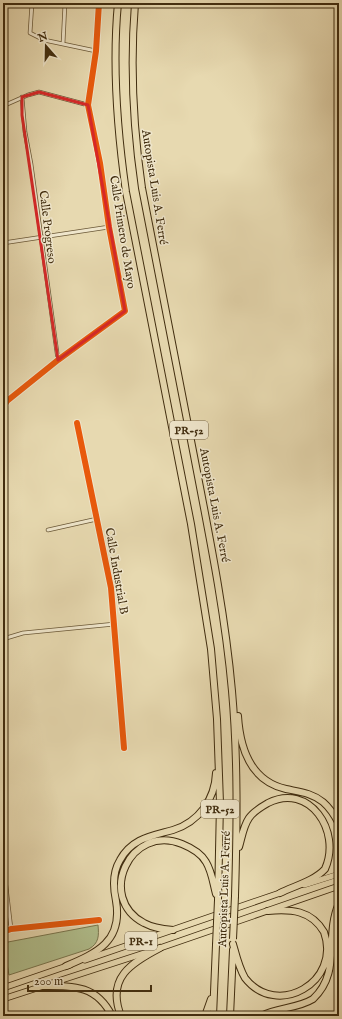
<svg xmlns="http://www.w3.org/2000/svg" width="342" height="1019" viewBox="0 0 342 1019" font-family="'IM FELL English',serif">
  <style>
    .green { fill: #b1c08e; stroke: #79764e }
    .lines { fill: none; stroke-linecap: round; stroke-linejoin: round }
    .minor-casing { stroke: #6a5837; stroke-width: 4.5 }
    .primary-casing { stroke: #412d0f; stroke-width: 6 }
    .trunk-casing { stroke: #412d0f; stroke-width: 7 }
    .motorway-casing { stroke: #412d0f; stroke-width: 8 }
    .minor { stroke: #efe6cc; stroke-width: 3 }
    .primary { stroke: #e7d9b0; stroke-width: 5 }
    .trunk { stroke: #e7d9b0; stroke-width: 5.5 }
    .motorway { stroke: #e7d9b0; stroke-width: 6 }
    .motorway-bridge-casing { stroke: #412d0f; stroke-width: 8; stroke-linecap: butt }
    .motorway-bridge { stroke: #e7d9b0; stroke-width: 6 }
    .cycleway-casing { stroke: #efe6cc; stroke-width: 8 }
    .cycleway { stroke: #e8590c; stroke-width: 6 }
    .marked { fill: none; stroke: #d62828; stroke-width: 3; stroke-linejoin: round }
    .labels { text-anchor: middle; stroke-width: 3; stroke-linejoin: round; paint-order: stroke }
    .shield { fill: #efe6cc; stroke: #756448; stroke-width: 1 }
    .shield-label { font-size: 11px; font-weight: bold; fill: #412d0f }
    .street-label { font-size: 12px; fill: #412d0f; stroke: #efe6cc }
  </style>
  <rect width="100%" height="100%" fill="#e7d9b0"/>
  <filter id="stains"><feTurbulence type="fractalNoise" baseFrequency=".005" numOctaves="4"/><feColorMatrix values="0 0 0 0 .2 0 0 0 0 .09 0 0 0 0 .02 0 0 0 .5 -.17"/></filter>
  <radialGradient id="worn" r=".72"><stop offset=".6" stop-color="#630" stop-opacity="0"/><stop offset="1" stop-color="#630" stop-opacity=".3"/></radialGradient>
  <path class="green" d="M98 925C99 936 99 943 89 949L9 975 4 947 8 942Z"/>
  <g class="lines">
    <defs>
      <path id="minor" d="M32 3 30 33 44 40 96 51
        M63 44 65 3
        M22 97 25 132 31 164 58 360
        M3 106 28 95 39 92 88 105
        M3 243 109 227
        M3 407 7 401 58 360 125 311 109 227 100 163 88 105 96 51 99 3
        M77 423 111 588 124 748
        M48 530 97 519
        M3 639 23 633 115 624
        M3 861 11 929
        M3 932 11 929 99 920
        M3 999 7 1016"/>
      <path id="primary" d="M304 885 339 874"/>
      <path id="trunk" d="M85 960 280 893
        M3 988 70 965
        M3 999 160 948 339 886"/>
      <path id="motorway" d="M118 3C112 66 117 129 126 192L191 524 211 649 217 719 220 803 218 900
        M135 3C130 65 133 126 142 188 159 277 177 367 194 456 209 534 225 612 232 691 238 759 237 827 235 896
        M238 716C240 748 250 781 286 789 300 792 312 793 323 802 330 808 335 816 339 824
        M239 847C242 837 243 827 249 818 253 812 261 807 268 803 309 782 342 831 325 869 314 881 294 886 280 893
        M173 930C163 929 153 928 144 923 96 898 130 823 182 844 192 848 201 853 206 862 212 872 213 883 216 894
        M233 944C236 955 239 968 245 978 277 1019 342 982 324 932 311 910 291 909 268 911
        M66 966C97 953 123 941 116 901 113 887 112 873 120 860 132 838 152 836 173 830 199 822 215 799 216 773
        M41 986C72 986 96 984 112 1016
        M121 1016C106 978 131 963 160 948
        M205 1016 211 999
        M213 1016 216 945
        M230 1016 233 950
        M261 1016C277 1007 297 1009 313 999 342 972 324 937 339 903"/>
    </defs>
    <use href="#minor" class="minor-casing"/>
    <use href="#primary" class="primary-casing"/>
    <use href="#trunk" class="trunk-casing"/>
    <use href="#motorway" class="motorway-casing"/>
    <use href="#minor" class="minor"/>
    <use href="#primary" class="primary"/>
    <use href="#trunk" class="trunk"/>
    <use href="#motorway" class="motorway"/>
    <defs>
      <path id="motorway-bridge" d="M233 939 235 896
        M216 945 218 900"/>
    </defs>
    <use href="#motorway-bridge" class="motorway-bridge-casing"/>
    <use href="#motorway-bridge" class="motorway-bridge"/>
    <defs>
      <path id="cycleway" d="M3 407 7 401 58 360 125 311 109 227 100 163 88 105 96 51 99 3
        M77 423 111 588 124 748
        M3 932 11 929 99 920"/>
    </defs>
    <use href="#cycleway" class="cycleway-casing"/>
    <use href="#cycleway" class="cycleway"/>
  </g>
  <path class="marked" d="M39 92 88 105 125 311 58 360 22 115V97Z"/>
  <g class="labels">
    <g class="shield">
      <rect x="170" y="421" width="38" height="18" rx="3"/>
      <rect x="201" y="800" width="38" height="18" rx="3"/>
      <rect x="125" y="932" width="32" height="18" rx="3"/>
    </g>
    <g class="shield-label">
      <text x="189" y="434">PR-52</text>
      <text x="220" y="813">PR-52</text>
      <text x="141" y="945">PR-1</text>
    </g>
    <g class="street-label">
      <text transform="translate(155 187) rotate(81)" y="4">Autopista Luis A. Ferré</text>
      <text transform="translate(48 227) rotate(83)" y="4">Calle Progreso</text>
      <text transform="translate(123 232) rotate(81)" y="4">Calle Primero de Mayo</text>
      <text transform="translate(215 505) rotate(79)" y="4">Autopista Luis A. Ferré</text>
      <text transform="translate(117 571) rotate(80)" y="4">Calle Industrial B</text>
      <text transform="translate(224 889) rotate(-88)" y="4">Autopista Luis A. Ferré</text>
    </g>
  </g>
  <rect width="342" height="1019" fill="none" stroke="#e7d9b0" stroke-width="16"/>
  <rect x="4" y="4" width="334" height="1011" fill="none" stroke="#412d0f" stroke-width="2"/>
  <rect x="8" y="8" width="326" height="1003" fill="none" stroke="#412d0f"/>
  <g transform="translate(46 46) rotate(340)" stroke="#efe6cc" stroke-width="3" paint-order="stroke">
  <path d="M0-3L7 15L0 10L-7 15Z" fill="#412d0f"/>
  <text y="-6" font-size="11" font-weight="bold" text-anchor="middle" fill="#412d0f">N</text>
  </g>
  <path d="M28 985v6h123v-6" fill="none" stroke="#412d0f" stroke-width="2"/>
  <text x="34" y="985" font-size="12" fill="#412d0f" stroke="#efe6cc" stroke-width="3" paint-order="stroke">200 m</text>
  <rect width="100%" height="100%" filter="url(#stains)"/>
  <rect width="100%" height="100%" fill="url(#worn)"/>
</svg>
